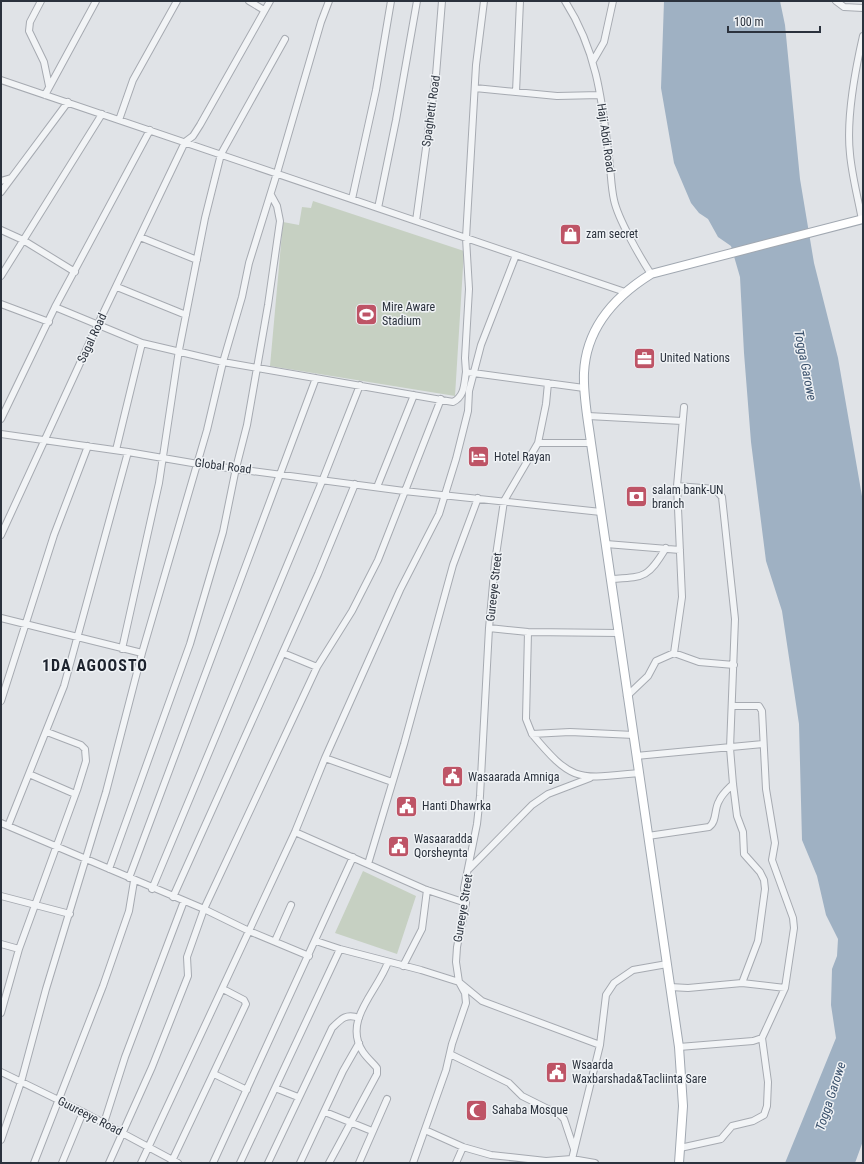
<svg xmlns="http://www.w3.org/2000/svg" width="864" height="1164" viewBox="0 0 864 1164" font-family="'Roboto Condensed',sans-serif">
  <style>
    .green { fill: #c6d0c2 }
    .water { fill: #9fb1c3 }
    .lines { fill: none; stroke-linecap: round; stroke-linejoin: round }
    .minor-casing { stroke: #a6aab1; stroke-width: 8 }
    .major-casing { stroke: #a1a8b1; stroke-width: 10 }
    .minor { stroke: #f2f4f6; stroke-width: 6 }
    .major { stroke: #fff; stroke-width: 8 }
    .labels { text-anchor: middle; stroke-width: 3; stroke-linejoin: round; paint-order: stroke }
    .street-label { font-size: 12px; fill: #2b323d; stroke: #eff2f5 }
    .poi-label { font-size: 12px; fill: #2b323d; stroke: #eff2f5; text-anchor: start }
    .water-label { font-size: 13px; font-style: italic; fill: #3a516c; stroke: #eff2f5 }
    .district-label { font-size: 16px; font-weight: bold; letter-spacing: 1px; fill: #1d232e; stroke: #eff2f5 }
  </style>
  <rect width="100%" height="100%" fill="#e0e3e7"/>
  <path class="green" d="M313 201 464 251 455 396 270 366 283 222 299 225 302 207 311 208Z
    M363 871 416 896 397 954 335 933Z"/>
  <path class="water" d="M664 1H780L785 25 800 179 814 263 838 358 863 502V1141L855 1163H785L836 1038 831 1005 832 969 837 956 838 939 826 915 817 876 802 840 799 724 782 611 766 561 751 442 744 353 740 277 731 246 718 237 708 219 699 213 691 203 674 163 661 88Z"/>
  <g class="lines">
    <defs>
      <path id="minor" d="M41 1 30 22 29 31 44 62 49 86
        M249 1 264 10
        M565 1C597 51 602 100 609 158 611 172 611 187 614 200 618 219 640 257 651 274
        M836 1 844 7 863 8
        M593 61 604 42 613 1
        M1 80 625 292
        M475 88 557 96 600 95
        M516 92 520 1
        M45 95 96 1
        M119 120 133 80 177 1
        M1 181 11 178
        M1 192 68 102
        M352 199 376 90 391 1
        M378 208 396 120 417 1
        M862 220C858 198 852 176 850 154 846 118 855 71 863 36
        M416 221 436 75 442 1
        M1 230 23 240 75 272
        M140 237 197 260
        M1 276 102 114
        M117 287 186 315
        M1 304 49 322
        M55 307 142 343 223 362 453 402C465 396 464 384 466 372L584 388
        M466 372 465 358 469 289 466 238 476 65 484 1
        M588 416 682 421
        M1 419 55 307 150 130
        M1 434 128 452 198 464 404 491 601 512
        M538 443H591
        M116 450 142 343
        M677 486 715 489 722 497 735 619 730 748 733 784 737 816 743 832 744 854 760 872 764 880 765 889 758 941 742 983
        M377 487 414 395
        M1 535 98 324 185 142 193 136 200 125 270 1
        M606 544 680 550
        M610 579C644 577 647 579 666 548
        M1 618 142 653
        M489 628 528 632 618 633
        M528 632 526 719 532 734 570 732 634 735
        M122 649 159 483 179 350 205 218 221 154 285 39
        M283 653 317 667
        M674 653 682 597 677 486 684 407
        M627 696 648 676 656 661 674 653 699 662 734 665
        M1 701 54 535 88 446
        M532 734C573 783 577 779 639 773
        M636 756 763 744
        M325 758 392 782
        M29 774 75 794
        M1 823 204 909 249 931 309 956
        M8 826 64 686 128 452
        M295 832 424 889 466 903
        M648 836 709 827C717 822 714 809 719 801 722 794 728 789 733 784
        M368 864 404 744 453 565 478 498
        M109 869 190 644 223 532 236 468 247 425 268 305 280 221 277 206 271 195
        M469 869 532 805 548 794 590 778
        M129 878 316 378
        M152 889 323 479 360 385
        M1 896 70 914
        M173 897 318 574 355 484
        M275 941 291 905
        M316 941 340 949 421 970 459 982 482 1001 600 1045
        M1 944 19 949
        M403 966 422 929 427 890
        M670 987 688 988 742 983 785 988
        M1 1013 19 949 77 790 86 761 85 749 81 745 47 732
        M679 1047 753 1041 762 1038
        M450 1054 509 1083 522 1096 560 1115 564 1119 574 1149
        M1 1072 83 1112 178 1163
        M214 1074 247 1090
        M275 1088 298 1097
        M325 1112 372 1131
        M104 1123 125 1057 184 901
        M425 1130 463 1147 491 1155 546 1161 572 1159 595 1163
        M1 1140 21 1082 46 989 106 792 142 653 207 430 223 362 242 297 249 263 277 173 321 22 329 1
        M680 1148 721 1139 732 1126 753 1121 764 1115 767 1106 768 1082 762 1038 785 988 794 928 793 918 772 860 775 843 766 789 762 711 759 706H732
        M34 1163 103 986 129 911 134 881
        M62 1163 83 1112
        M109 1163 152 1067 188 976 187 957 204 909 317 667 352 611 378 560 441 399
        M141 1163 295 832 325 758 400 590 439 514 456 459 468 411 469 391 481 345 516 255
        M171 1163 246 1004 244 1000 223 989
        M213 1163 353 857
        M240 1163 340 949
        M268 1163 332 1028C341 1019 346 1013 359 1018
        M300 1163 343 1071 359 1043
        M329 1163 377 1074V1068C373 1063 367 1058 363 1052 342 1020 378 991 388 962
        M359 1163 387 1099
        M413 1163 446 1070 452 1044 466 1003 465 993 459 982 456 962 457 947 466 903 464 888 477 824 480 796 489 628 495 562 504 501 538 443 546 404 548 383
        M456 1163 463 1147
        M571 1163 600 1045 606 995 614 983 633 970 667 964"/>
      <path id="major" d="M679 1163 683 1106 679 1047 591 443C588 420 583 396 584 373 586 328 614 297 651 274L863 219"/>
    </defs>
    <use href="#minor" class="minor-casing"/>
    <use href="#major" class="major-casing"/>
    <use href="#minor" class="minor"/>
    <use href="#major" class="major"/>
  </g>
  <defs>
    <symbol id="shop-square" viewBox="-11 -11 22 22"><rect x="-9" y="-9" width="18" height="18" rx="4" fill="#be5466" stroke="#eff2f5"/><path d="M-5-2.5h2.3a2.7 3.5 0 0 1 5.4 0H5L5.5 6h-11ZM-1.5-2.5h3a1.5 2.3 0 0 0-3 0Z" fill="#fff"/></symbol>
    <symbol id="stadium-square" viewBox="-11 -11 22 22"><rect x="-9" y="-9" width="18" height="18" rx="4" fill="#be5466" stroke="#eff2f5"/><path d="M0-5a6.5 5 0 1 0 0 10a6.5 5 0 1 0 0-10ZM-3.5-1.8h7v3.6h-7Z" fill="#fff"/></symbol>
    <symbol id="office-square" viewBox="-11 -11 22 22"><rect x="-9" y="-9" width="18" height="18" rx="4" fill="#be5466" stroke="#eff2f5"/><path d="M-6-3h4V-5.5h4V-3h4V5H-6ZM-1-4.5V-3h2v-1.5ZM-6 0V1H6V0Z" fill="#fff"/></symbol>
    <symbol id="hotel-square" viewBox="-11 -11 22 22"><rect x="-9" y="-9" width="18" height="18" rx="4" fill="#be5466" stroke="#eff2f5"/><path d="M-6-4.5h1.5V1H6V5H4.5V3h-9V5H-6ZM-4 0a1.8 1.8 0 1 1 3.6 0ZM.5 0V-2.5h3Q6-2.5 6 0Z" fill="#fff"/></symbol>
    <symbol id="bank-square" viewBox="-11 -11 22 22"><rect x="-9" y="-9" width="18" height="18" rx="4" fill="#be5466" stroke="#eff2f5"/><path d="M-6-4H6V4H-6ZM0-2.3a2.3 2.3 0 1 0 0 4.6a2.3 2.3 0 1 0 0-4.6Z" fill="#fff"/></symbol>
    <symbol id="civic-square" viewBox="-11 -11 22 22"><rect x="-9" y="-9" width="18" height="18" rx="4" fill="#be5466" stroke="#eff2f5"/><path d="M-.6-6.5H3V-4.5H.6V-3L4-1V1h2V6H-6V1h2V-1L-.6-3ZM-1.2 2.5V6h2.4V2.5Z" fill="#fff"/></symbol>
    <symbol id="mosque-square" viewBox="-11 -11 22 22"><rect x="-9" y="-9" width="18" height="18" rx="4" fill="#be5466" stroke="#eff2f5"/><path d="M3.5-4.9A6 6 0 1 0 3.5 4.9A5 5 0 1 1 3.5-4.9Z" fill="#fff"/></symbol>
  </defs>
  <g fill-rule="evenodd">
    <use href="#shop-square" x="558" y="222" width="25" height="25"/>
    <use href="#stadium-square" x="354" y="302" width="25" height="25"/>
    <use href="#office-square" x="632" y="346" width="25" height="25"/>
    <use href="#hotel-square" x="466" y="444" width="25" height="25"/>
    <use href="#bank-square" x="624" y="484" width="25" height="25"/>
    <use href="#civic-square" x="440" y="764" width="25" height="25"/>
    <use href="#civic-square" x="394" y="794" width="25" height="25"/>
    <use href="#civic-square" x="386" y="834" width="25" height="25"/>
    <use href="#civic-square" x="544" y="1060" width="25" height="25"/>
    <use href="#mosque-square" x="464" y="1098" width="25" height="25"/>
  </g>
  <g class="labels">
    <g class="street-label">
      <text transform="translate(431 111) rotate(-82)" y="4">Spaghetti Road</text>
      <text transform="translate(606 138) rotate(82)" y="4">Haji Abdi Road</text>
      <text transform="translate(92 338) rotate(-65)" y="4">Sagal Road</text>
      <text transform="translate(223 466) rotate(7)" y="4">Global Road</text>
      <text transform="translate(494 587) rotate(-84)" y="4">Gureeye Street</text>
      <text transform="translate(463 908) rotate(-81)" y="4">Gureeye Street</text>
      <text transform="translate(90 1116) rotate(27)" y="4">Guureeye Road</text>
    </g>
    <g class="poi-label">
      <text x="586" y="238">zam secret</text>
      <text x="382" y="311">Mire Aware<tspan x="382" dy="14">Stadium</tspan></text>
      <text x="660" y="362">United Nations</text>
      <text x="494" y="461">Hotel Rayan</text>
      <text x="652" y="494">salam bank-UN<tspan x="652" dy="14">branch</tspan></text>
      <text x="468" y="781">Wasaarada Amniga</text>
      <text x="422" y="810">Hanti Dhawrka</text>
      <text x="414" y="843">Wasaaradda<tspan x="414" dy="14">Qorsheynta</tspan></text>
      <text x="572" y="1069">Wsaarda<tspan x="572" dy="14">Waxbarshada&amp;Tacliinta Sare</tspan></text>
      <text x="492" y="1114">Sahaba Mosque</text>
    </g>
    <g class="water-label">
      <text transform="translate(806 365) rotate(79)" y="5">Togga Garowe</text>
      <text transform="translate(830 1096) rotate(-72)" y="5">Togga Garowe</text>
    </g>
    <g class="district-label">
      <text x="95" y="671">1DA AGOOSTO</text>
    </g>
  </g>
  <rect width="864" height="1164" fill="none" stroke="#2b323d" stroke-width="4"/>
  <path d="M728 26v6h92v-6" fill="none" stroke="#2b323d" stroke-width="2"/>
  <text x="734" y="26" font-size="12" fill="#2b323d" stroke="#eff2f5" stroke-width="3" paint-order="stroke">100 m</text>
</svg>
